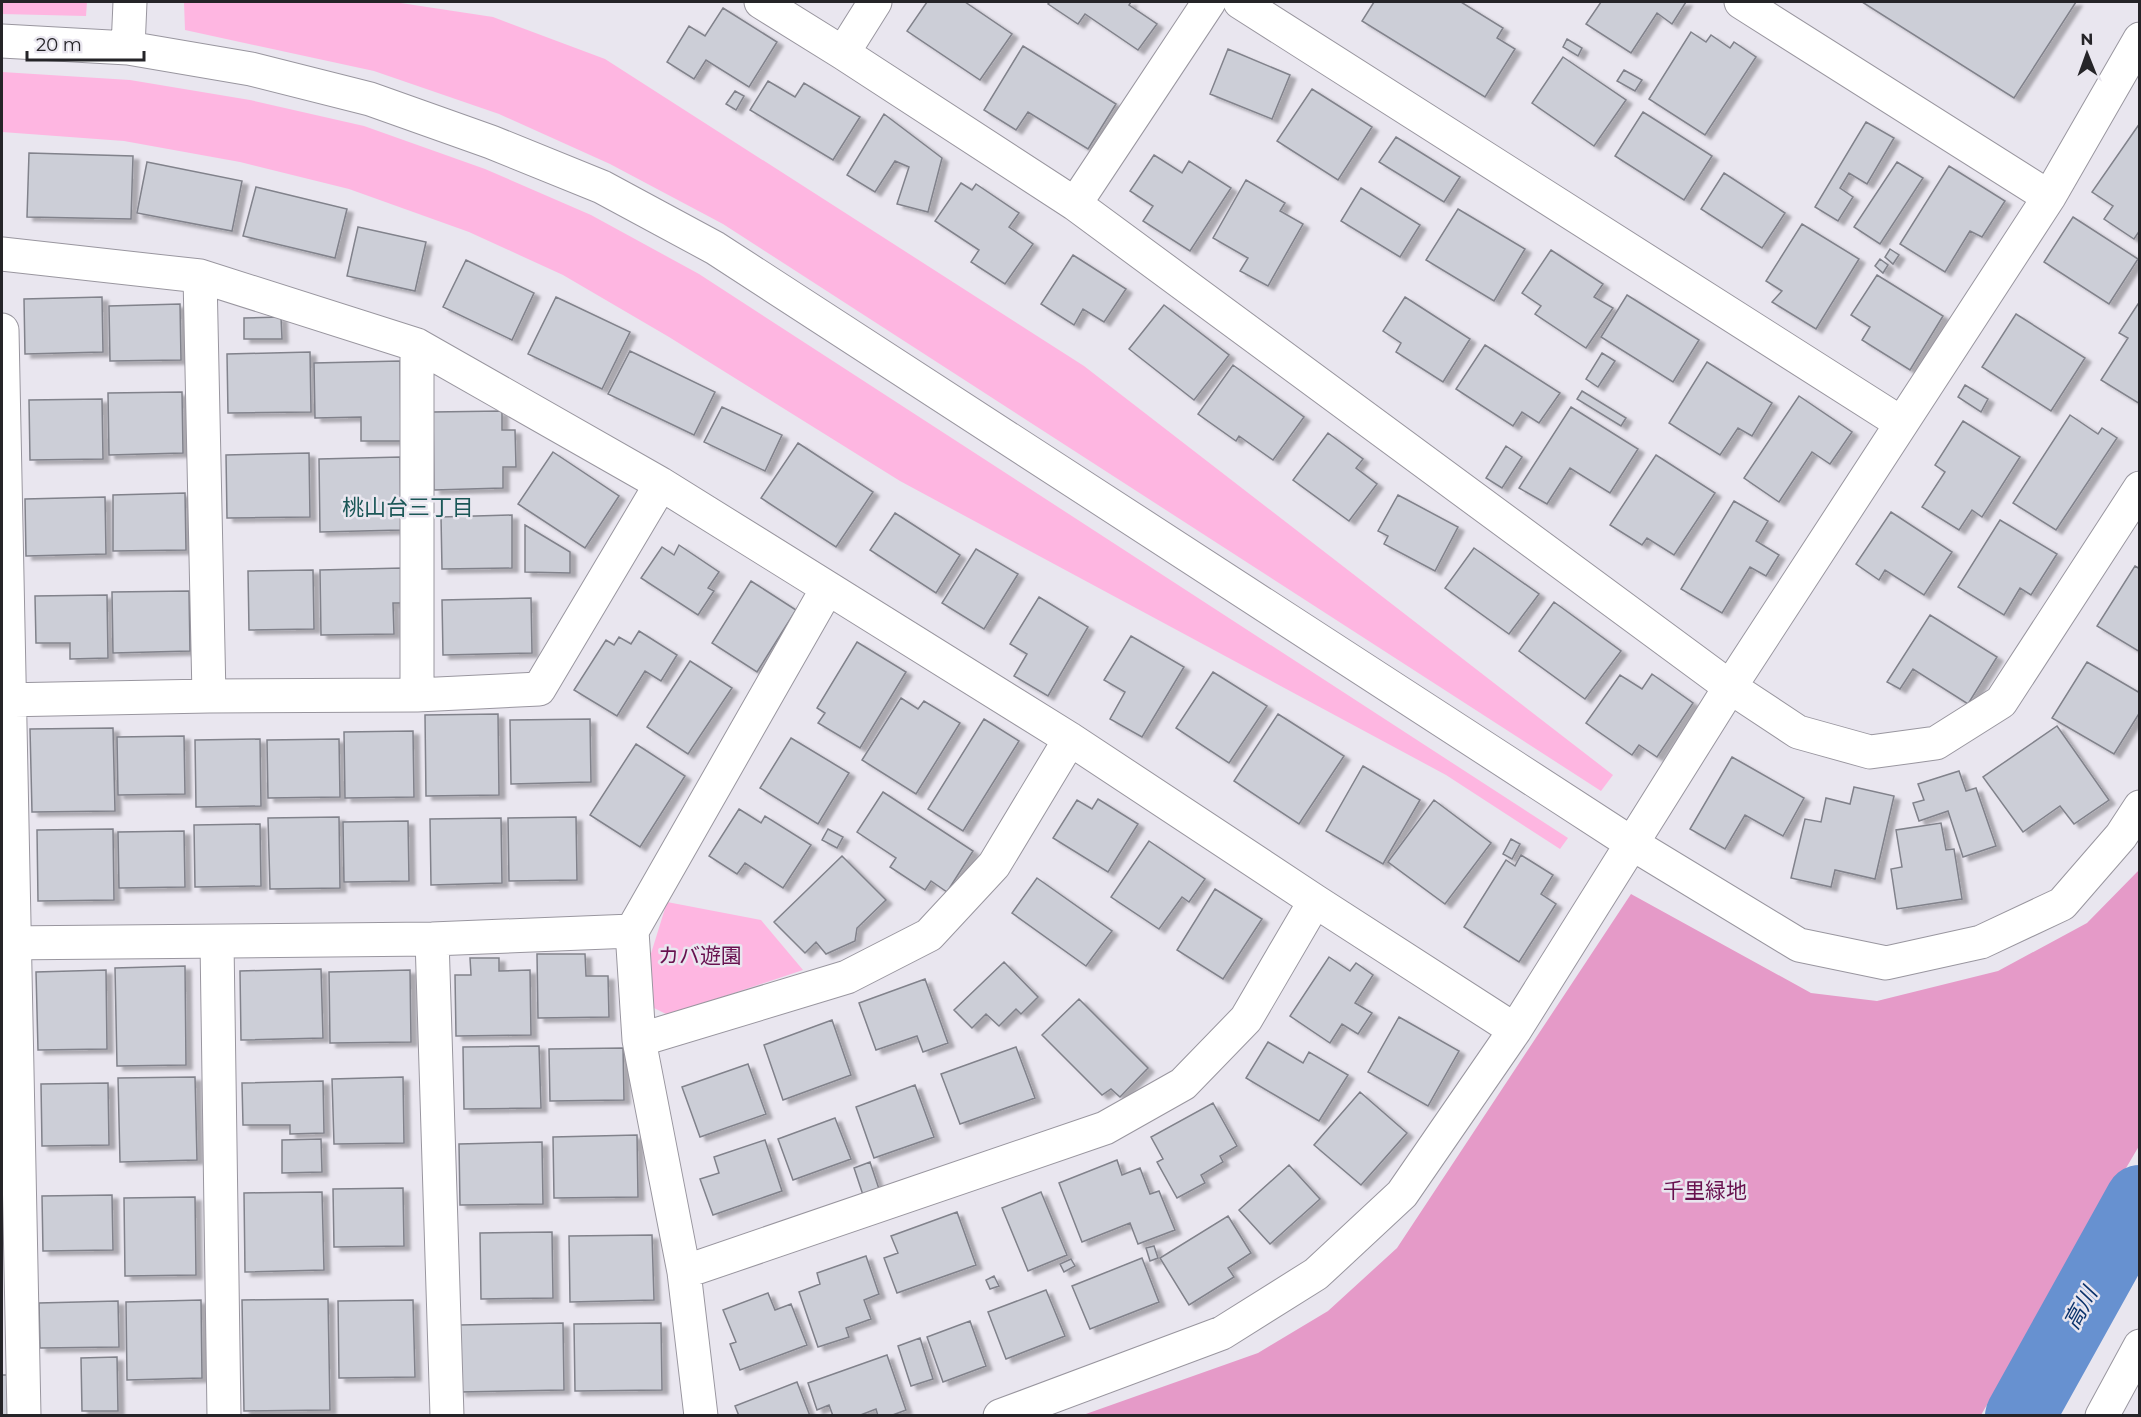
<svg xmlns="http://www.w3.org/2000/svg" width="2141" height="1417" viewBox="0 0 2141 1417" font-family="Montserrat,'Noto Sans JP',sans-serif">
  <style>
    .green { fill: #feb6e1 }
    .forest { fill: #e59ac8 }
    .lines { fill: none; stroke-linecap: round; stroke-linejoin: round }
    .river { stroke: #6791d0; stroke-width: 70 }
    .building { fill: #ccced7; stroke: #81828b; stroke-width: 1.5; filter: url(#shadow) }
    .minor-casing { stroke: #99969f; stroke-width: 35 }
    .major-casing { stroke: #99969f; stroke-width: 35 }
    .minor { stroke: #fff; stroke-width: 33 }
    .major { stroke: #fff; stroke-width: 33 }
    .labels { text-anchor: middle; stroke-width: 5; stroke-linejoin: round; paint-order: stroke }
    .park-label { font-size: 21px; fill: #68114f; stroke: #e9e6ef }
    .neighbourhood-label { font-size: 22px; fill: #1b5757; stroke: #e9e6ef }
    .water-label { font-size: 22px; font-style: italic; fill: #0b336c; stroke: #e9e6ef }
  </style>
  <defs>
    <filter id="shadow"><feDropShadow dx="6" dy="4" stdDeviation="1.5" flood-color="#0004"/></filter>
  </defs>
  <rect width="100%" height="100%" fill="#e9e6ef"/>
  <path class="green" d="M2 2H87L86 16 2 14Z
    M184 2H394L493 17 605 59 1084 366 1613 775 1601 791 723 224 610 164 499 114 374 71 185 30Z
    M2 72 130 80 250 100 364 126 485 169 591 215 699 274 1568 838 1560 849 1446 775 900 481 669 337 563 275 469 232 349 189 240 162 124 141 2 132Z
    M667 902 761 920 803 970 668 1015 654 1008 649 960Z"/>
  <path class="forest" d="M2139 870V1146L1981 1415H1083L1258 1353 1328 1311 1397 1248 1631 894 1811 993 1877 1001 1998 971 2087 923Z"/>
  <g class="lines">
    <path class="river" d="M2020 1416 2140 1200"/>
  </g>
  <path class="building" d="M927 2H965L1012 34 980 80 907 31Z
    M1050 2H1131L1129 5 1157 24 1138 50 1085 14 1078 24 1048 4Z
    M1374 2H1461L1503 28 1497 38 1515 49 1485 97 1362 21Z
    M1601 2H1686L1672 24 1657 13 1631 53 1586 24Z
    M1862 2H2076L2014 98Z
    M723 8 777 42 749 87 706 60 694 79 667 62 689 26 705 36Z
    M1691 32 1706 42 1711 35 1730 48 1734 42 1756 57 1705 135 1649 99Z
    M1567 39 1582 48 1578 56 1563 47Z
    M1023 46 1116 104 1088 149 1028 112 1016 130 984 110Z
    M1228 49 1290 75 1272 119 1210 94Z
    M1563 57 1626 100 1594 146 1532 103Z
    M1624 70 1642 80 1635 91 1617 81Z
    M768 81 795 97 804 83 860 117 833 160 750 110Z
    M1312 89 1372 127 1338 180 1277 141Z
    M735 91 744 96 736 110 726 104Z
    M1643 112 1712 156 1684 200 1615 156Z
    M884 114 942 158 928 212 897 204 909 167 895 161 875 192 847 175Z
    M1866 122 1894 138 1867 184 1849 173 1840 188 1853 197 1838 221 1815 207Z
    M2140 123V230L2134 239 2104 219 2113 206 2092 192Z
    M1396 137 1460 177 1444 202 1379 162Z
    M29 153 133 156 131 219 27 217Z
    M1154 155 1182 173 1189 161 1231 188 1190 251 1143 221 1153 206 1130 191Z
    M147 162 242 181 232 231 137 213Z
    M1897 162 1923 178 1880 244 1854 227Z
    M1949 166 2005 201 1982 237 1970 231 1945 272 1900 244Z
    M1724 173 1785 213 1762 248 1701 209Z
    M1246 180 1285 203 1280 211 1303 224 1268 286 1240 271 1248 258 1213 238Z
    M961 183 972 190 976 184 1019 213 1009 227 1033 244 1005 284 971 262 979 250 935 221Z
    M256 187 347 209 335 258 243 236Z
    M1361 188 1420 225 1400 257 1341 221Z
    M1458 209 1525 249 1494 301 1426 260Z
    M2073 217 2138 259 2109 304 2044 262Z
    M1802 224 1859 259 1816 329 1772 302 1782 291 1766 281Z
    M358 227 426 242 415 291 347 276Z
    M1890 249 1899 255 1893 264 1885 257Z
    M1551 250 1603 284 1594 297 1613 308 1586 348 1535 314 1541 306 1522 293Z
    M1073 255 1126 289 1104 322 1083 309 1074 325 1041 304Z
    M1880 259 1888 265 1883 273 1875 266Z
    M466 260 534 293 512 340 443 307Z
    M1877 275 1943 316 1910 370 1862 340 1870 327 1851 315Z
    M1627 295 1699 340 1673 382 1601 337Z
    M102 297 103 352 25 354 24 299Z
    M556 297 630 332 602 389 528 354Z
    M1405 297 1470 339 1443 382 1396 352 1401 343 1383 331Z
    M180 304 181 360 110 361 109 306Z
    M2138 304 2140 305V404L2101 380 2128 338 2119 333Z
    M1164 305 1229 355 1194 400 1129 349Z
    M2016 314 2085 358 2051 411 1982 367Z
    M281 317 282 339H244V318Z
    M1485 345 1560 393 1539 423 1522 412 1513 426 1456 389Z
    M630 351 715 392 694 435 608 394Z
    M310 352 311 412 228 413 227 354Z
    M1602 353 1615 361 1598 387 1586 379Z
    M400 361 401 441H361V417L315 418 314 363Z
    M1707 362 1772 403 1752 436 1738 428 1720 455 1669 423Z
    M1233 365 1304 417 1273 460 1239 436 1236 441 1198 414Z
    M1965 385 1988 399 1981 412 1958 397Z
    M1582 391 1626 418 1621 426 1577 399Z
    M182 392 183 453 109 455 108 393Z
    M1799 396 1852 432 1830 464 1812 452 1779 502 1744 478Z
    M102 399 103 459 30 460 29 400Z
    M722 407 782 435 765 471 704 442Z
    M1571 407 1638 449 1610 493 1570 468 1547 504 1519 488Z
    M502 411V430H515L516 467H503V488L434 490 433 412Z
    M2070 415 2098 434 2102 428 2117 438 2056 530 2013 503Z
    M1963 421 2020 457 1982 517 1972 510 1959 530 1922 507 1945 472 1935 465Z
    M1328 433 1363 459 1356 468 1377 484 1349 521 1293 480Z
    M798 443 873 492 836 547 761 498Z
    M1506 446 1522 457 1502 488 1486 478Z
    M553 452 619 496 585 548 518 504Z
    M309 453 310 517 227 518 226 455Z
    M1656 455 1715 493 1674 555 1647 538 1642 545 1610 525Z
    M400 457 401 530 320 532 319 459Z
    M185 493 186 550 113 551V495Z
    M1398 495 1458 527 1435 571 1384 544 1388 536 1378 531Z
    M105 497 106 554 26 556 25 499Z
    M1734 501 1768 521 1756 541 1779 555 1766 576 1750 567 1722 613 1681 589Z
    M1891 512 1952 552 1924 595 1885 570 1879 580 1856 564Z
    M895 513 960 555 936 593 870 550Z
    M512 515V568L442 569 441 517Z
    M2000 520 2057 554 2031 595 2020 588 2004 615 1958 587Z
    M525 525 570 552V573L525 572Z
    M679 545 719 572 708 588 714 591 698 615 641 578 662 547 674 555Z
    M1474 548 1539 594 1509 634 1445 588Z
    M976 549 1018 574 984 629 942 603Z
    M2135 566 2140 569V652L2097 626Z
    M402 568V603H393L394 634 321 635 320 570Z
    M313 570 314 629 249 630 248 571Z
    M751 581 796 610 757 672 712 643Z
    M189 591 190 651 113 653 112 592Z
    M107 595 108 658 70 659V643H36L35 596Z
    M1039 597 1088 627 1048 696 1014 676 1027 654 1010 644Z
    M531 598 532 653 443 655 442 600Z
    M1554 602 1621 651 1585 699 1519 651Z
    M1930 615 1997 657 1968 704 1913 669 1900 689 1887 682Z
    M639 631 677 655 661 681 645 671 617 716 574 690 606 640 614 645 619 637 631 644Z
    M1131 636 1184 667 1142 737 1110 719 1125 692 1104 680Z
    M857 642 906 672 860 748 818 723 825 713 817 708Z
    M690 661 732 688 688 754 647 727Z
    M2087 662 2140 693V712L2114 754 2052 718Z
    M1213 672 1267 706 1229 763 1176 728Z
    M1652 674 1693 703 1657 757 1639 745 1632 755 1586 723 1620 675 1642 689Z
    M901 698 918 709 924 701 960 723 916 794 862 760Z
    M498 714 499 795 426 796 425 715Z
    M1278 714 1344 756 1299 824 1234 781Z
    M590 719 591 782 511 784 510 720Z
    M984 719 1019 741 963 831 928 809Z
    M2057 726 2109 800 2074 824 2060 806 2023 832 1983 777Z
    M113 728 115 811 32 812 30 729Z
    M413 731 414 797 345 798 344 732Z
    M184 736 185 794 118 795 117 737Z
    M791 738 849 773 818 824 760 788Z
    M260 739 261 806 196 807 195 740Z
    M339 739 340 797 268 798 267 740Z
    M636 744 685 776 640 847 590 815Z
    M1732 757 1804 798 1783 836 1745 815 1725 849 1690 829Z
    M1363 766 1420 800 1383 864 1326 831Z
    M1959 771 1966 791 1976 788 1996 846 1963 857 1948 811 1919 821 1913 803 1924 800 1918 784Z
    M1854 787 1894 796 1875 879 1835 870 1831 887 1791 878 1805 819 1821 822 1826 798 1850 804Z
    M883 792 973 851 947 892 931 881 925 890 890 867 896 858 857 832Z
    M1098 799 1138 824 1108 872 1053 838 1077 800 1092 809Z
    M1434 800 1491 843 1445 904 1388 862Z
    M739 809 761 823 765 816 811 845 783 888 745 863 737 874 709 856Z
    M339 817 340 888 270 889 268 818Z
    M576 817 577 880 509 881 508 818Z
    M501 818 502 883 431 885 430 819Z
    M408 821 409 881 344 882 343 822Z
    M1941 823 1946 850 1954 849 1962 899 1897 909 1891 869 1902 867 1896 830Z
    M260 824 261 886 195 887 194 825Z
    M113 829 114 900 38 901 37 830Z
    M828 829 843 837 837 848 822 840Z
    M184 831 185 887 119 888 118 832Z
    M1511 839 1520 844 1512 859 1503 854Z
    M1149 841 1205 879 1189 902 1182 897 1159 929 1111 897Z
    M1521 855 1553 875 1541 894 1556 904 1519 962 1464 927 1506 860 1515 866Z
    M842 856 886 900 857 928 855 941 826 954 816 942 805 953 774 922Z
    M1037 878 1112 931 1086 966 1012 913Z
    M1215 889 1262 919 1223 979 1177 950Z
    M537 954H585L586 976H608L609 1017 538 1018Z
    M1329 957 1350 971 1356 963 1373 975 1355 1003 1372 1013 1358 1034 1342 1024 1330 1043 1290 1016Z
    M470 958H499V971L530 970 531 1035 456 1036 455 975H471Z
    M1004 962 1038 997 1021 1014 1016 1009 999 1026 986 1014 972 1028 954 1010Z
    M185 966 186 1065 117 1066 115 968Z
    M321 969 323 1038 241 1040 240 971Z
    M106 970 107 1049 38 1050 36 972Z
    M410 970 411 1042 330 1043 329 972Z
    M925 979 948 1043 923 1052 917 1036 876 1050 859 1003Z
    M1079 999 1148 1068 1120 1097 1111 1089 1102 1095 1042 1035Z
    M1399 1017 1459 1051 1428 1106 1368 1072Z
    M832 1020 851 1075 783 1100 764 1045Z
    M1268 1042 1303 1063 1309 1052 1348 1075 1319 1121 1246 1078Z
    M539 1046 541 1108 464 1109 463 1047Z
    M1016 1047 1035 1098 960 1124 941 1074Z
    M623 1048 624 1100 550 1101 549 1049Z
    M748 1064 766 1114 700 1137 682 1087Z
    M195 1077 197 1160 120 1162 118 1078Z
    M403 1077 404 1143 334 1144 332 1079Z
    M323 1081 324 1133 290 1134V1125H243L242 1083Z
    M108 1083 109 1145 42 1146 41 1084Z
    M915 1085 934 1137 874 1158 856 1107Z
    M1360 1092 1407 1133 1361 1185 1314 1145Z
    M1213 1103 1237 1146 1220 1156 1223 1162 1201 1175 1205 1183 1177 1198 1157 1162 1163 1159 1151 1137Z
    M835 1118 851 1159 793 1180 778 1139Z
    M637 1135 638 1197 554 1198 553 1137Z
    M321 1139 322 1172 282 1173V1140Z
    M765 1140 782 1191 713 1215 700 1179 719 1173 714 1157Z
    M542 1142 543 1204 460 1205 459 1144Z
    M1117 1160 1122 1175 1140 1168 1150 1194 1159 1191 1175 1230 1138 1244 1130 1223 1082 1242 1059 1183Z
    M870 1162 879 1189 863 1195 854 1168Z
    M1289 1165 1320 1199 1270 1244 1239 1210Z
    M403 1188 404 1246 334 1247 333 1189Z
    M322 1192 324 1270 245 1272 244 1193Z
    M1041 1192 1067 1255 1028 1271 1002 1208Z
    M112 1195 113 1250 43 1251 42 1196Z
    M195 1197 196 1275 125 1276 124 1198Z
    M957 1212 976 1265 897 1293 884 1258 898 1253 891 1236Z
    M1228 1216 1251 1253 1228 1268 1234 1277 1189 1305 1160 1258Z
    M552 1232 553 1298 481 1299 480 1233Z
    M652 1235 654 1300 570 1302 569 1236Z
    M1154 1246 1158 1258 1150 1261 1146 1248Z
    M866 1256 879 1294 864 1300 871 1319 846 1328 849 1337 818 1347 799 1292 820 1284 817 1273Z
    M1142 1258 1159 1302 1090 1329 1072 1286Z
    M1071 1259 1075 1266 1064 1272 1060 1264Z
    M994 1276 999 1286 990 1289 986 1280Z
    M1046 1290 1065 1336 1006 1359 988 1312Z
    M768 1293 775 1310 791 1304 807 1345 740 1370 730 1344 736 1342 723 1310Z
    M328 1299 330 1410 244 1411 242 1300Z
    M201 1300 202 1378 127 1380 126 1302Z
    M413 1300 415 1377 339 1378 338 1301Z
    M118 1301 119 1347 40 1348 39 1303Z
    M970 1321 986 1366 943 1382 927 1337Z
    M563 1323 564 1390 460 1392 459 1325Z
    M661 1323 662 1390 575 1391 574 1324Z
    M920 1338 933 1379 911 1386 898 1346Z
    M887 1355 906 1410 890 1416H878L876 1409 858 1416H833L829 1405 817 1410 808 1383Z
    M117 1357 118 1411H82L81 1358Z
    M2 1375H10L11 1416H2Z
    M797 1382 810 1416H739L735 1406Z"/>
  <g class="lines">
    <defs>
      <path id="minor" d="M761 2 843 53 1075 204 1730 687 1798 732 1870 752 1936 743 2001 702 2140 488
        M1240 2 1901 423
        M1741 2 2049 197
        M2 41 128 48 251 69 370 99 491 142 602 187 715 248 1631 843 1799 945 1886 963 1981 942 2062 904 2121 836 2140 807
        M128 48 130 2
        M843 53 875 2
        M1075 204 1209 2
        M2 254 200 276 417 345 661 484 1070 739 1315 901 1515 1030
        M200 276 209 696
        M2 330 24 1416
        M417 695V345
        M2 700 209 696 417 695 539 689 661 484
        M632 931 827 589
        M432 939 447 1416
        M217 942 224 1416
        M2 943 432 939 632 931 639 1040 684 1272 701 1416
        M639 1040 847 977 929 935 994 865 1070 739
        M684 1272 1105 1128 1183 1084 1246 1019 1315 901
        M1000 1416 1222 1333 1316 1274 1402 1194 1515 1030 1730 687 2049 197 2140 39"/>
      <path id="major" d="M2102 1416 2140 1346"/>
    </defs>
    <use href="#minor" class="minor-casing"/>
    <use href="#major" class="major-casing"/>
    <use href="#minor" class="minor"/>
    <use href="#major" class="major"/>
  </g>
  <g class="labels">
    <g class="park-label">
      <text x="700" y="963">カバ遊園</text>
      <text x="1705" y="1198">千里緑地</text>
    </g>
    <g class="neighbourhood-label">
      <text x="408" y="515">桃山台三丁目</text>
    </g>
    <g class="water-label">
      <text transform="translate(2080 1308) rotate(-61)" y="8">高川</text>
    </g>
  </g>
  <rect width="2141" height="1417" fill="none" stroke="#252428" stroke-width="6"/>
  <g transform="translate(2087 54) rotate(359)" stroke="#e9e6ef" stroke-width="4.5" paint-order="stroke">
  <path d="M0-4.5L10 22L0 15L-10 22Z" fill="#252428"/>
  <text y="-9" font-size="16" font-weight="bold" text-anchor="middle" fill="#252428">N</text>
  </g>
  <path d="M27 51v9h117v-9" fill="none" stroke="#252428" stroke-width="3"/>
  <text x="36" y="51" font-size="18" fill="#252428" stroke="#e9e6ef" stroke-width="4.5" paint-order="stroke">20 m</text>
</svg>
